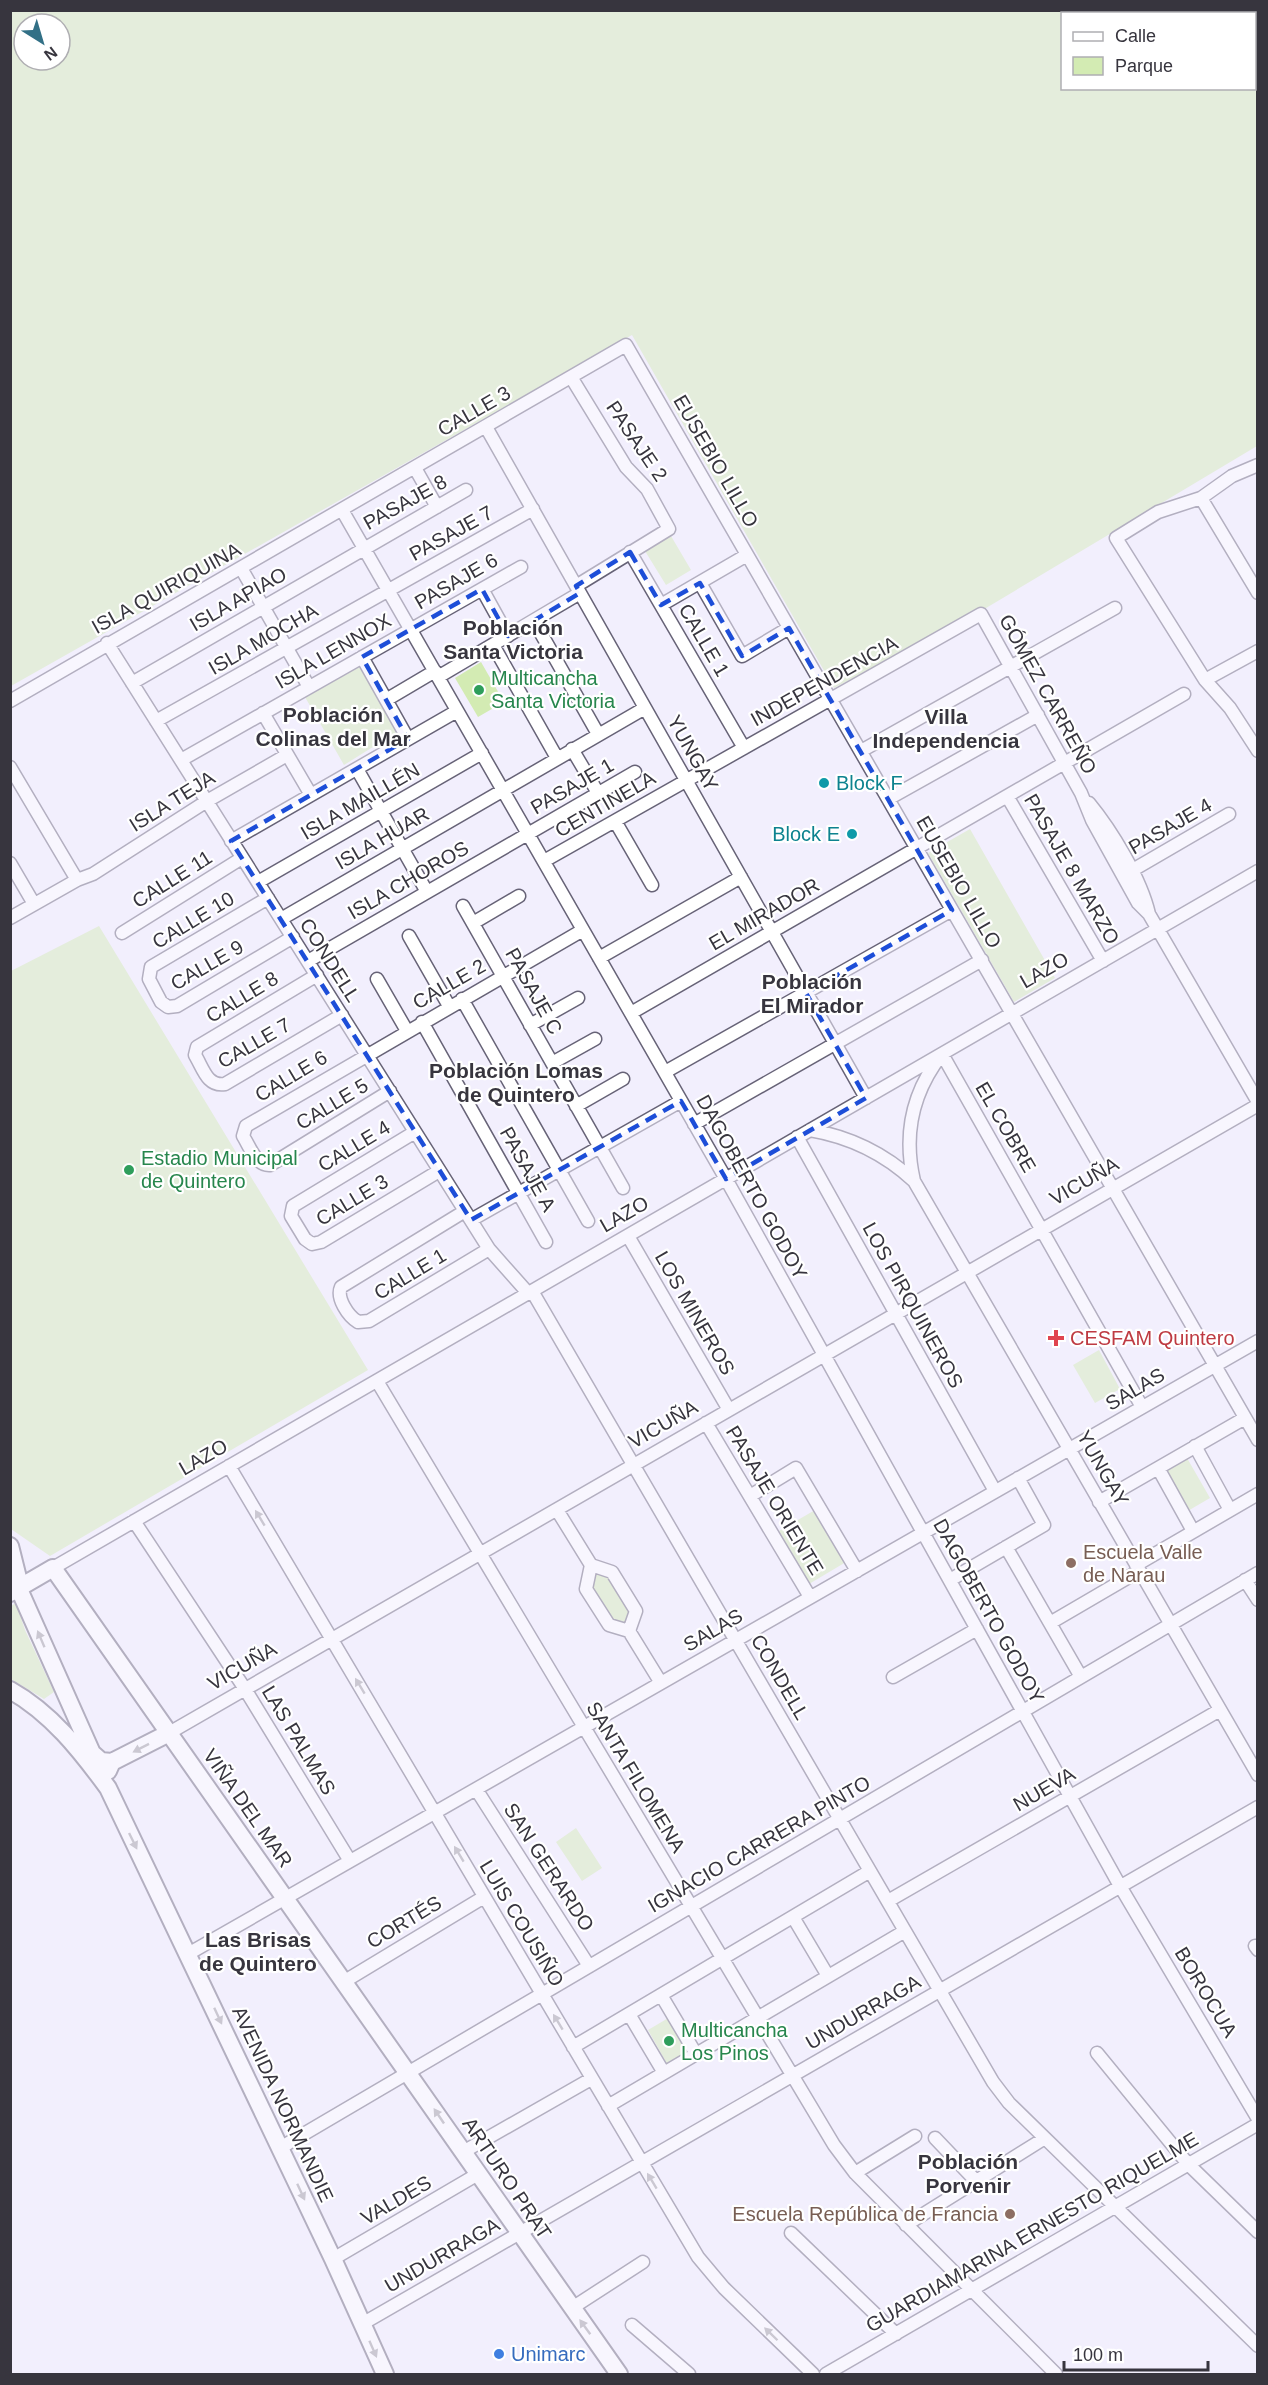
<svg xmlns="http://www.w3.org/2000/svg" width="1268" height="2385" viewBox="0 0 1268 2385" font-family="Helvetica,sans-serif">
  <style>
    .green { fill: #d3ebb3; fill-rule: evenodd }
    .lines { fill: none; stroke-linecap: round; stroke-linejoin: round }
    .minor-casing { stroke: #676377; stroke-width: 15 }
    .major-casing { stroke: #676377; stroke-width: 20 }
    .minor { stroke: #fff; stroke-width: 12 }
    .major { stroke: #fff; stroke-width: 16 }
    .oneway { fill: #9b9a9e }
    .marked { fill: none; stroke: #1d4ed8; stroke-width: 4.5; stroke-dasharray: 12 8; stroke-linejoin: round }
    .leisure-dot { fill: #2e9e5b; stroke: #fff; stroke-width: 2 }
    .culture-dot { fill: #0f9aa8; stroke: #fff; stroke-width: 2 }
    .health-dot { fill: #e0444e; stroke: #fff; stroke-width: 2 }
    .education-dot { fill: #8d6e63; stroke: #fff; stroke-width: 2 }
    .shop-dot { fill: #3f7fe0; stroke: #fff; stroke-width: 2 }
    .labels { text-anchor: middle; stroke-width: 4.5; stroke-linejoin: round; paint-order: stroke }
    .street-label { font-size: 20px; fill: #37353e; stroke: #fff }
    .leisure-label { font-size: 20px; fill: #27864d; stroke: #fff; text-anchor: start }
    .culture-label { font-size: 20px; fill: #0d838f; stroke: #fff; text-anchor: start }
    .health-label { font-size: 20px; fill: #be3a42; stroke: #fff; text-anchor: start }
    .education-label { font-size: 20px; fill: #785e54; stroke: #fff; text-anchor: start }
    .shop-label { font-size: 20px; fill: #366cbe; stroke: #fff; text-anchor: start }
    .neighbourhood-label { font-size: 21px; font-weight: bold; fill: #37353e; stroke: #fff }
  </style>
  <rect width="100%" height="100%" fill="#f2effd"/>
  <path class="green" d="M11 11H1257V446L981 611 834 688 632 335 11 686ZM1062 14H1254V88H1062ZM24 24H60V60H24Z
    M671 536 691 570 666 585 645 551Z
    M481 662 504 702 478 717 455 678Z
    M361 666 397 732 344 765 305 697Z
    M970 829 1055 978 1014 1002 928 853Z
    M99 926 368 1370 50 1556 11 1529V971Z
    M1099 1350 1120 1389 1095 1403 1073 1365Z
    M1187 1458 1210 1498 1186 1512 1163 1472Z
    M815 1510 846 1562 809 1584 779 1531Z
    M592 1572 612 1576 633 1611 626 1626 612 1623 589 1587Z
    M16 1603 25 1630 54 1692 44 1699 11 1679V1606Z
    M576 1828 602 1868 582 1881 556 1842Z
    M670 2017 689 2051 667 2064 648 2030Z"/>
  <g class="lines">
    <defs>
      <path id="minor" d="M571 377 626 467 647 489 669 529 576 586
        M486 427 866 1098
        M1258 465 1232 476 1201 498 1158 512 1116 538 1205 680 1230 708 1258 751
        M415 468 437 507
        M1201 498 1258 593
        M342 510 726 1179 1120 1886 1258 2119
        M630 552 744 748
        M241 568 309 687
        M700 583 742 656 789 628
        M482 589 508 636
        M661 605 747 555
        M534 621 598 734
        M107 643 489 1249 528 1293
        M493 645 557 758
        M362 657 408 739
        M438 677 580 593
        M1205 680 1258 651
        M132 683 466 490
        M386 700 435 671
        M10 701 626 345 1258 1440
        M263 713 311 795
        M156 721 533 509
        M572 749 598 793
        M861 751 1115 608
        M181 760 521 567
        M10 767 77 880
        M357 769 427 892
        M1007 796 1103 961
        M888 799 1038 715
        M1089 803C1112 831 1141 879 1149 914L1258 1102
        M615 821 652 885
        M231 841 457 711
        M544 861 981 614 1081 793 1092 820 1138 903 1149 914
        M10 863 34 904
        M1131 871 1229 814
        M258 882 482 753
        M268 898 151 967 149 979 161 1002 168 1007 177 1006 293 937
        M463 906 623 1188
        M10 918 77 880 93 874 207 801 287 755
        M281 919 645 708
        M473 923 519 896
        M122 933 242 858
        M409 936 449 1006
        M599 958 741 877
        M308 961 635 772
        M317 975 197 1047 195 1055C203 1068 207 1087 225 1084L342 1015
        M377 979 407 1031
        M462 999 588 1221
        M631 1013 1184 694
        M422 1022 546 1242
        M530 1025 578 998
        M552 1063 595 1039
        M665 1072 952 910
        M390 1091 270 1165C256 1166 250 1147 243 1136L246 1126 583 930
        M576 1106 623 1079
        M694 1124 982 960
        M810 1130C851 1137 884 1153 914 1181
        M415 1132 293 1206 291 1216 305 1239 312 1244 321 1242 439 1171
        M797 1137 995 1491
        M465 1211 341 1287C336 1298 348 1316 358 1322L369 1321 489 1249
        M471 1220 681 1101
        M628 1236 729 1410
        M532 1291 993 2082 1009 2103 1258 2346
        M377 1381 834 2145 855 2173 1056 2374
        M1142 1407 942 1054C913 1091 903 1134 914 1181L1258 1775
        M706 1423 810 1597
        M1195 1446 1230 1510
        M229 1466 698 2257 724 2288 813 2374
        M1158 1468 1193 1531
        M750 1496 796 1468 857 1571
        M1099 1502 1245 1418
        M557 1510 591 1565 612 1572 636 1611 629 1631
        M134 1521 245 1689 350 1861
        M1006 1547 1081 1677
        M591 1565 586 1589 609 1625 629 1631 661 1683
        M1136 1565 1258 1494
        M53 1568 1258 871
        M950 1580 1044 1525 1018 1478
        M1245 1580 1258 1600
        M1050 1623 1139 1571
        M893 1677 977 1629
        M169 1733 1258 1105
        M476 1789 589 1966
        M888 1901 1220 1710
        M793 1917 828 1976
        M1255 1946 1258 1950
        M188 1954 1258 1341
        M345 1981 484 1897
        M661 1995 696 2054
        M629 2014 664 2073
        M573 2047 870 1871
        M1097 2053 1188 2164 1258 2232
        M608 2106 905 1931
        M935 2138 976 2181
        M280 2148 1258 1573
        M463 2152 591 2079
        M855 2173 915 2136
        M906 2225 1045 2138
        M791 2233 896 2334
        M333 2259 478 2174
        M572 2308 643 2262
        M362 2324 1258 1807
        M632 2325 689 2374
        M826 2374 1258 2124"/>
      <path id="major" d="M10 1546 18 1578
        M10 1569 92 1753 101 1761 112 1762
        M10 1593 53 1568 619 2374
        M10 1690C51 1713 80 1750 108 1788L333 2259 385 2374
        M108 1771 112 1762 169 1733"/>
    </defs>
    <use href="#minor" class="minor-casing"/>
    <use href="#major" class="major-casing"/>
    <use href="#minor" class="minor"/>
    <use href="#major" class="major"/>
  </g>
  <defs><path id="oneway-solid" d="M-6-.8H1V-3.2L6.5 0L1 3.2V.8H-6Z" transform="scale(1.5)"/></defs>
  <g class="oneway">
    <use href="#oneway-solid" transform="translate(260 1518) rotate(-121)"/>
    <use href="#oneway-solid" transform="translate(41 1639) rotate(-113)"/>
    <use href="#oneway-solid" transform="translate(360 1686) rotate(-121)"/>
    <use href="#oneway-solid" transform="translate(141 1748) rotate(153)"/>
    <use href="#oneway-solid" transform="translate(133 1841) rotate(64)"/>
    <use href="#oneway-solid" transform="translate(459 1854) rotate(-121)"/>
    <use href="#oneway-solid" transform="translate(218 2016) rotate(65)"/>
    <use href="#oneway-solid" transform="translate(558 2022) rotate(-121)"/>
    <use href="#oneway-solid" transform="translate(439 2116) rotate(-124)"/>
    <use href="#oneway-solid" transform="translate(652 2181) rotate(-121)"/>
    <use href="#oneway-solid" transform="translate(301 2192) rotate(65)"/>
    <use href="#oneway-solid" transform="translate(585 2327) rotate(-126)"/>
    <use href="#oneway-solid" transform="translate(771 2334) rotate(-136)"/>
    <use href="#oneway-solid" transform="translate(373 2349) rotate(66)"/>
  </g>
  <path d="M0 0H1268V2385H0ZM630 552 661 605 700 583 742 656 789 628 952 910 806 993 866 1098 726 1179 681 1101 471 1220 231 841 408 739 362 657 482 589 508 636 580 593 576 586Z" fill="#f2effd" fill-opacity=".55" fill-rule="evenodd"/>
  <path class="marked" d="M630 552 661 605 700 583 742 656 789 628 952 910 806 993 866 1098 726 1179 681 1101 471 1220 231 841 408 739 362 657 482 589 508 636 580 593 576 586Z"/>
  <g class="leisure-dot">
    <circle cx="479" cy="690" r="6"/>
    <circle cx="129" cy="1170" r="6"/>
    <circle cx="669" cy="2041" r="6"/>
  </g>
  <g class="culture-dot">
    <circle cx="824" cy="783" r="6"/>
    <circle cx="852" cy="834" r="6"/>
  </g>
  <path class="health-dot" d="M1053 1329h6v6h6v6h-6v6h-6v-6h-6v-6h6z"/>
  <g class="education-dot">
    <circle cx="1071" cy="1563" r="6"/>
    <circle cx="1010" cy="2214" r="6"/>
  </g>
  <circle class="shop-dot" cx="499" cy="2354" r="6"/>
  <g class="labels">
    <g class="street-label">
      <text transform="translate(474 411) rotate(-30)" y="7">CALLE 3</text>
      <text transform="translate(637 441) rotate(56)" y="7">PASAJE 2</text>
      <text transform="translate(716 461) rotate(60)" y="7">EUSEBIO LILLO</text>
      <text transform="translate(405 502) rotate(-29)" y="7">PASAJE 8</text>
      <text transform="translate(451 533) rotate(-29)" y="7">PASAJE 7</text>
      <text transform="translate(456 581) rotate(-30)" y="7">PASAJE 6</text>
      <text transform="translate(166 588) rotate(-29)" y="7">ISLA QUIRIQUINA</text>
      <text transform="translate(238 599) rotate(-30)" y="7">ISLA APIAO</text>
      <text transform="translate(263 639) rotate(-30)" y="7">ISLA MOCHA</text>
      <text transform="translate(704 640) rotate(60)" y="7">CALLE 1</text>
      <text transform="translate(333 651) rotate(-30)" y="7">ISLA LENNOX</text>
      <text transform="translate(824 681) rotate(-29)" y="7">INDEPENDENCIA</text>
      <text transform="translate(1048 694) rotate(61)" y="7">GÓMEZ CARREÑO</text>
      <text transform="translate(693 753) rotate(61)" y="7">YUNGAY</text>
      <text transform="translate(572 786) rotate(-30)" y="7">PASAJE 1</text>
      <text transform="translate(172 801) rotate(-32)" y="7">ISLA TEJA</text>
      <text transform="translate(360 801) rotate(-30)" y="7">ISLA MAILLÉN</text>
      <text transform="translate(605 804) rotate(-30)" y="7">CENTINELA</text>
      <text transform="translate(1170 826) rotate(-30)" y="7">PASAJE 4</text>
      <text transform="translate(382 838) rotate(-30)" y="7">ISLA HUAR</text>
      <text transform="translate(1072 869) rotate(60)" y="7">PASAJE 8 MARZO</text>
      <text transform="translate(172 879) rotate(-32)" y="7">CALLE 11</text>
      <text transform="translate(408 880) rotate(-30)" y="7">ISLA CHOROS</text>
      <text transform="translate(959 882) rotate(60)" y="7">EUSEBIO LILLO</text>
      <text transform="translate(764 914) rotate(-30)" y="7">EL MIRADOR</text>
      <text transform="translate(193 920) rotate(-31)" y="7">CALLE 10</text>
      <text transform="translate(330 960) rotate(58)" y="7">CONDELL</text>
      <text transform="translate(207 965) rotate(-30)" y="7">CALLE 9</text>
      <text transform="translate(1044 970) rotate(-30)" y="7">LAZO</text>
      <text transform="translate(449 984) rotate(-30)" y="7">CALLE 2</text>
      <text transform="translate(534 991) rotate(61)" y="7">PASAJE C</text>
      <text transform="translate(242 997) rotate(-31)" y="7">CALLE 8</text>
      <text transform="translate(254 1043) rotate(-30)" y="7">CALLE 7</text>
      <text transform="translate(291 1076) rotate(-31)" y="7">CALLE 6</text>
      <text transform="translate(332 1104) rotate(-31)" y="7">CALLE 5</text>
      <text transform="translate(1006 1127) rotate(60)" y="7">EL COBRE</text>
      <text transform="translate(354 1146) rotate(-31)" y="7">CALLE 4</text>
      <text transform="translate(528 1169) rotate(61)" y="7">PASAJE A</text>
      <text transform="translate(1084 1181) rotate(-30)" y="7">VICUÑA</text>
      <text transform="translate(752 1187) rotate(61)" y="7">DAGOBERTO GODOY</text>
      <text transform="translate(352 1200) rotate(-31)" y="7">CALLE 3</text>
      <text transform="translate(624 1214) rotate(-30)" y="7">LAZO</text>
      <text transform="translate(410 1274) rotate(-31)" y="7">CALLE 1</text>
      <text transform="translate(913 1305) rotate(61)" y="7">LOS PIRQUINEROS</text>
      <text transform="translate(695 1313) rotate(60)" y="7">LOS MINEROS</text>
      <text transform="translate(1135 1389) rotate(-30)" y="7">SALAS</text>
      <text transform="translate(663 1424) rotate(-30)" y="7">VICUÑA</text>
      <text transform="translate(203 1457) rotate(-30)" y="7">LAZO</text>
      <text transform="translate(1103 1468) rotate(60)" y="7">YUNGAY</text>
      <text transform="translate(775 1500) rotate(59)" y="7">PASAJE ORIENTE</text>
      <text transform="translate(989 1611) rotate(61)" y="7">DAGOBERTO GODOY</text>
      <text transform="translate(713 1630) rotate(-30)" y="7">SALAS</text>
      <text transform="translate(242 1666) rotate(-30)" y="7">VICUÑA</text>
      <text transform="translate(780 1677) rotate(60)" y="7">CONDELL</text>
      <text transform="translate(299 1740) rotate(59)" y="7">LAS PALMAS</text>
      <text transform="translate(636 1777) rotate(59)" y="7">SANTA FILOMENA</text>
      <text transform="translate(1044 1789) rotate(-30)" y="7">NUEVA</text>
      <text transform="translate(248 1808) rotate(55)" y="7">VIÑA DEL MAR</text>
      <text transform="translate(759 1844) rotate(-30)" y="7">IGNACIO CARRERA PINTO</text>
      <text transform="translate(549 1867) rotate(57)" y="7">SAN GERARDO</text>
      <text transform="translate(404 1922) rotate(-31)" y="7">CORTÉS</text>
      <text transform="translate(522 1923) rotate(59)" y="7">LUIS COUSIÑO</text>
      <text transform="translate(1206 1992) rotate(59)" y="7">BOROCUA</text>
      <text transform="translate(863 2012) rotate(-30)" y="7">UNDURRAGA</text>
      <text transform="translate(283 2104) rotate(65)" y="7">AVENIDA NORMANDIE</text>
      <text transform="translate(507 2178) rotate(56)" y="7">ARTURO PRAT</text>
      <text transform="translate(396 2200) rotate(-30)" y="7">VALDES</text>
      <text transform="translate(1032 2232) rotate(-30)" y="7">GUARDIAMARINA ERNESTO RIQUELME</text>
      <text transform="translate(442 2255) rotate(-30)" y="7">UNDURRAGA</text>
    </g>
    <g class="leisure-label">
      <text x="491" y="685">Multicancha<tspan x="491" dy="23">Santa Victoria</tspan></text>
      <text x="141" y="1165">Estadio Municipal<tspan x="141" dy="23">de Quintero</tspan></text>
      <text x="681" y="2037">Multicancha<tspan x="681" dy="23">Los Pinos</tspan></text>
    </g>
    <g class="culture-label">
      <text x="836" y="790">Block F</text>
      <text x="840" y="841" text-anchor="end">Block E</text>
    </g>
    <g class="health-label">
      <text x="1070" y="1345">CESFAM Quintero</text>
    </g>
    <g class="education-label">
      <text x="1083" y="1559">Escuela Valle<tspan x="1083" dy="23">de Narau</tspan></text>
      <text x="998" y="2221" text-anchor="end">Escuela República de Francia</text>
    </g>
    <g class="shop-label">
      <text x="511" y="2361">Unimarc</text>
    </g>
    <g class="neighbourhood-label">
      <text x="513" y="635">Población<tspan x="513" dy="24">Santa Victoria</tspan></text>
      <text x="333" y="722">Población<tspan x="333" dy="24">Colinas del Mar</tspan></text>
      <text x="946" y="724">Villa<tspan x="946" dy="24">Independencia</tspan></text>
      <text x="812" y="989">Población<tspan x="812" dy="24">El Mirador</tspan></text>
      <text x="516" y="1078">Población Lomas<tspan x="516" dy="24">de Quintero</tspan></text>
      <text x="258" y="1947">Las Brisas<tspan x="258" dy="24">de Quintero</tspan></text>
      <text x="968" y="2169">Población<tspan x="968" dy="24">Porvenir</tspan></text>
    </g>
  </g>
  <rect width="1268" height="2385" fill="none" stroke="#37353e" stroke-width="24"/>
  <rect x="1061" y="12" width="195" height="78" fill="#ffffff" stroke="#afaeb2" stroke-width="1.5"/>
  <rect x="1073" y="32" width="30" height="9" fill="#ffffff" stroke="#afaeb2" stroke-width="1.5"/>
  <text x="1115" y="42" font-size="18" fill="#37353e">Calle</text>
  <rect x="1073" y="57" width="30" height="18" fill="#d3ebb3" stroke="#afaeb2" stroke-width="1.5"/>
  <text x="1115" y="72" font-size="18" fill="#37353e">Parque</text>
  <g transform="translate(42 42) rotate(143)"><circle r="28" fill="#ffffff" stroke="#afaeb2" stroke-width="1.5"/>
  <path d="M0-4.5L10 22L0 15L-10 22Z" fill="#327086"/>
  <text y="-9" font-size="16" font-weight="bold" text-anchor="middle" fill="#37353e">N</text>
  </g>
  <path d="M1064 2361v9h144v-9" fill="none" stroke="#37353e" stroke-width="3"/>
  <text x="1073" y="2361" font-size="18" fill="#37353e" stroke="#ffffff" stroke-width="4.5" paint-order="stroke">100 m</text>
</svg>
